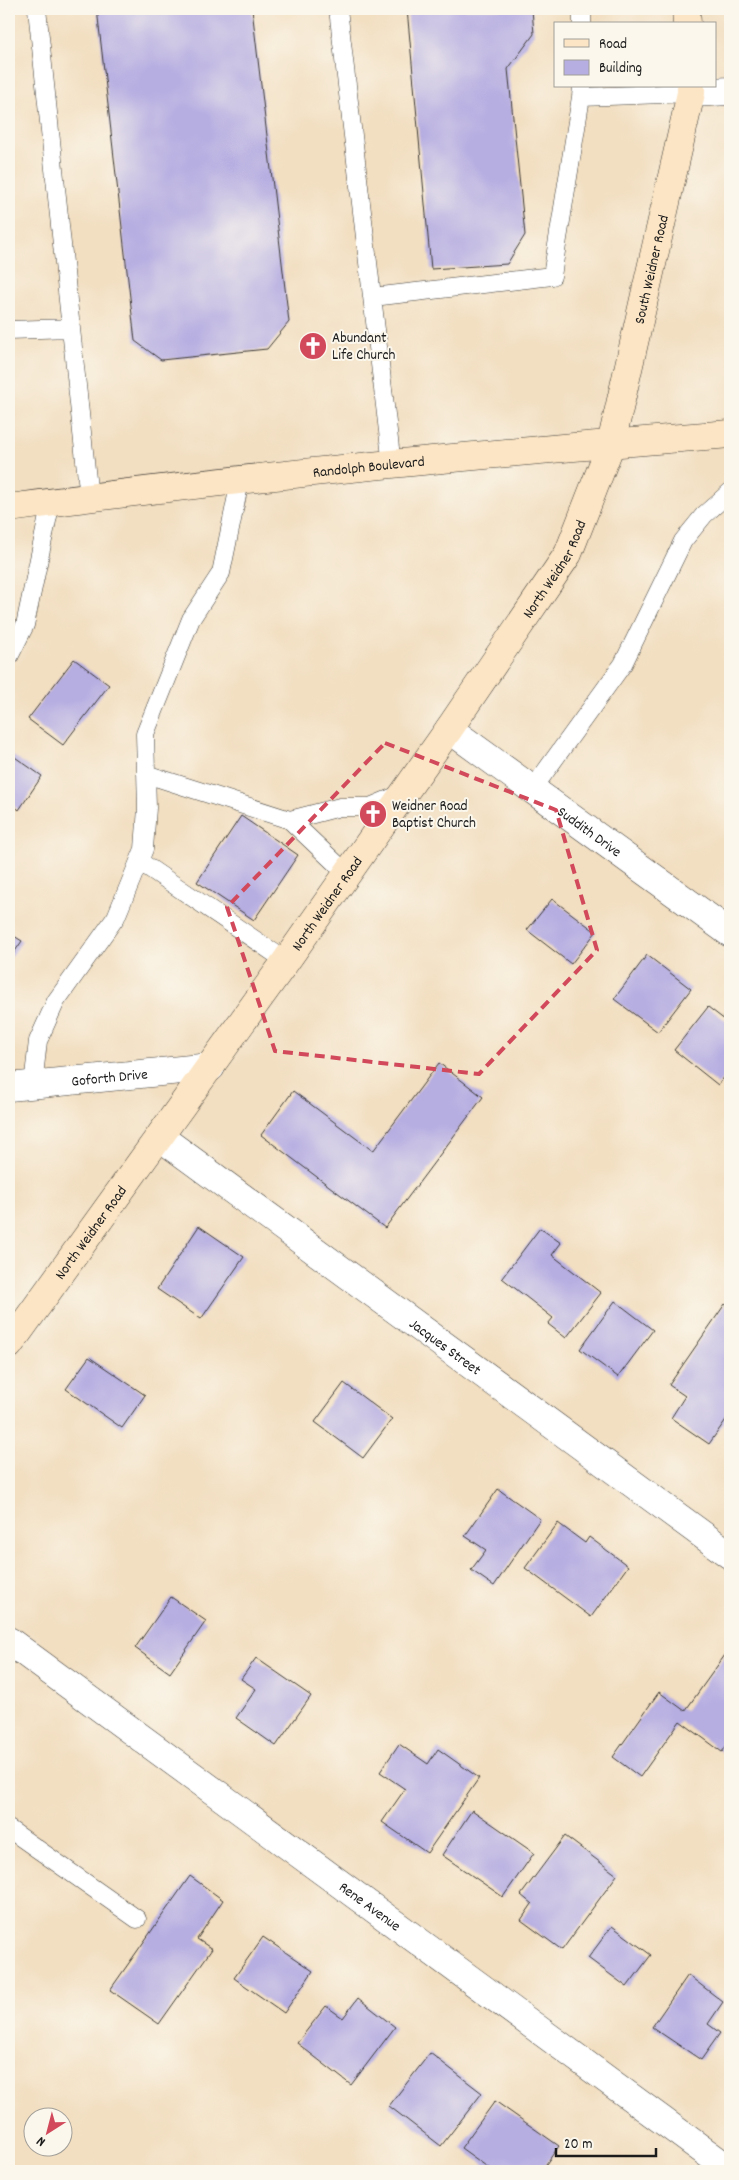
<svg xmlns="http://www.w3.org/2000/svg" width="739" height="2180" viewBox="0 0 739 2180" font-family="Dekko,sans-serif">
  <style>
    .building { fill: #b6ade1 }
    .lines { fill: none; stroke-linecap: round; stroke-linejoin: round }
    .lane-casing { stroke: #3c3935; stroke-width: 19 }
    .street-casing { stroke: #3c3935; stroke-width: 29 }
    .secondary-casing { stroke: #3c3935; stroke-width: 29 }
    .lane { stroke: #fff; stroke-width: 18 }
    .street { stroke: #fff; stroke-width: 28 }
    .secondary { stroke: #fce5c4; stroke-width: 28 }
    .marked { fill: none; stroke: #d1495b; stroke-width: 4; stroke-dasharray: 10 6; stroke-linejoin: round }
    .labels { text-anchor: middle; stroke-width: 4; stroke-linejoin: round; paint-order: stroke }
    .street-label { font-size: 15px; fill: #1c1c1c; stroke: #fbf7ec }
    .poi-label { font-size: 15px; fill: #1c1c1c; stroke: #fbf7ec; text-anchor: start }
  </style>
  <rect width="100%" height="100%" fill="#fbf7ec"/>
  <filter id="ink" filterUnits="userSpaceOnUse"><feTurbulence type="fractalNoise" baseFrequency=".02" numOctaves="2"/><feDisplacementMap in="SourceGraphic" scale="10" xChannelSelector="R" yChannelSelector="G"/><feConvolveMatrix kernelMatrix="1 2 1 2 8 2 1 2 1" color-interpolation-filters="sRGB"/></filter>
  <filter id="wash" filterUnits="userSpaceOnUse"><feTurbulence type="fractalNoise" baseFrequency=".0096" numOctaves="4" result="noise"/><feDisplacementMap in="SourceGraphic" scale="20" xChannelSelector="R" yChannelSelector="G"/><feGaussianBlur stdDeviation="1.12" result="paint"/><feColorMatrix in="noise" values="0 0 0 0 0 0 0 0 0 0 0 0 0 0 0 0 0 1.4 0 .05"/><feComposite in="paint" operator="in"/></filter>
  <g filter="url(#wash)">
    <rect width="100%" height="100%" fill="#f2dec0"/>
    <g id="blocks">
      <path class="building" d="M97 9H252L289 322 267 349 161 360 135 341Z
        M407 9H532L534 34 508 69 525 235 507 264 431 269Z
        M74 659 109 685 63 745 28 719Z
        M9 753 42 776 19 810 9 802Z
        M241 816 298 855 254 920 197 882Z
        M552 899 596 932 571 964 527 930Z
        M9 933 22 941 9 960Z
        M647 955 691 989 658 1032 614 999Z
        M708 1007 730 1024V1070L718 1085 674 1050Z
        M439 1063 483 1097 385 1228 261 1135 293 1091 373 1151Z
        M199 1226 244 1257 201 1319 157 1289Z
        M540 1228 561 1243 552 1255 601 1293 566 1338 548 1324 553 1318 502 1278Z
        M615 1301 653 1330 618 1377 580 1349Z
        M725 1304 730 1308V1414L709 1444 671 1418 685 1396 669 1385Z
        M89 1357 145 1395 122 1428 66 1389Z
        M344 1383 392 1419 363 1458 315 1422Z
        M498 1489 540 1519 494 1586 471 1570 486 1550 465 1536Z
        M558 1523 585 1543 589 1537 628 1566 591 1617 525 1568Z
        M171 1597 206 1621 170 1673 135 1648Z
        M725 1655 730 1659V1741L722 1752 680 1721 640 1777 613 1757 659 1692 685 1711Z
        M256 1658 311 1696 276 1746 236 1718 256 1689 241 1679Z
        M399 1744 428 1764 438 1749 479 1778 427 1853 382 1822 405 1789 380 1772Z
        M472 1810 534 1853 503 1897 442 1855Z
        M565 1836 617 1875 562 1950 521 1920 532 1904 521 1895Z
        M190 1876 223 1900 197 1939 212 1949 159 2024 110 1990Z
        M612 1926 651 1955 627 1987 588 1958Z
        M263 1937 313 1971 284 2013 234 1978Z
        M688 1975 723 2002 708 2024 720 2033 701 2060 652 2027Z
        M358 1998 395 2027 351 2085 297 2043 326 2006 343 2018Z
        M430 2053 482 2093 441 2146 389 2106Z
        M495 2101 559 2146 541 2171H493L461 2148Z"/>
    </g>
  </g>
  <g filter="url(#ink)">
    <use href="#blocks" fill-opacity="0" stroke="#3c3935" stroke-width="1"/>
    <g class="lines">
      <defs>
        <path id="lane" d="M37 9 89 498
          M338 9 392 465
          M582 24V9
          M581 97 691 93
          M373 297 552 276 581 97 582 86
          M9 330 71 328
          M9 657 25 625 51 502
          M146 774 290 820 340 807H370L401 794
          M532 790 623 664 683 541 704 515 730 492
          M290 820 347 874
          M139 861 286 961
          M33 1085 38 1041 56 1001 116 917 144 849 147 808 145 734 191 619 221 573 240 481
          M9 1829 137 1919"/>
        <g id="street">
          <path d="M691 93 730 91"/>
          <path id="s1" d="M449 729 730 933"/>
          <path id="s2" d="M9 1087 211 1067"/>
          <path id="s3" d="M160 1137 730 1555"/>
          <path id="s4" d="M9 1641 730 2170"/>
        </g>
        <g id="secondary">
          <path d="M686 9 687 24"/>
          <path id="s5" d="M9 508C248 476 490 453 730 434"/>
          <path id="s6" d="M9 1345 286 961 449 729 568 554 611 444 691 93V86"/>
        </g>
      </defs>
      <use href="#lane" class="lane-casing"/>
      <use href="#street" class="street-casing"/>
      <use href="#secondary" class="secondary-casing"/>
      <use href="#lane" class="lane"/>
      <use href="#street" class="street"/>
      <use href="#secondary" class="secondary"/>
    </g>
  </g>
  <path class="marked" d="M385 743 556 810 597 950 479 1074 275 1051 227 907Z"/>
  <defs>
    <symbol id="church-disc" viewBox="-11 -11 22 22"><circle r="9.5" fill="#d1495b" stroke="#fbf7ec"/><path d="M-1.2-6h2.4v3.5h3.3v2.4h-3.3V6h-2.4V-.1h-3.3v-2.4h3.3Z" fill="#fff"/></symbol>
  </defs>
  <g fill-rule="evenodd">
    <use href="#church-disc" x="297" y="330" width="32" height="32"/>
    <use href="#church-disc" x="357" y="798" width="32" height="32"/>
  </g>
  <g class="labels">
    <g class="street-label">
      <text dy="5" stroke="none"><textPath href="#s6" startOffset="1266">South Weidner Road</textPath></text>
      <text dy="5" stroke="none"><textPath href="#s5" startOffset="362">Randolph Boulevard</textPath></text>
      <text dy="5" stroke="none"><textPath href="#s6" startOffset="949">North Weidner Road</textPath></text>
      <text dy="5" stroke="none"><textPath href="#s1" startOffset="174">Suddith Drive</textPath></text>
      <text dy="5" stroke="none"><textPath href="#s6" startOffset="544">North Weidner Road</textPath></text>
      <text dy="5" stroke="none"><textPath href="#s2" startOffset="101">Goforth Drive</textPath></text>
      <text dy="5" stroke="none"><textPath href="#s6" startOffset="139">North Weidner Road</textPath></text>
      <text dy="5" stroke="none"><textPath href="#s3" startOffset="354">Jacques Street</textPath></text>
      <text dy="5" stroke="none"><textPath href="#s4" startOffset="448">Rene Avenue</textPath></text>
    </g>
    <g class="poi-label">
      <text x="332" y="342">Abundant<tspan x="332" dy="17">Life Church</tspan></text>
      <text x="392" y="810">Weidner Road<tspan x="392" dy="17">Baptist Church</tspan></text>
    </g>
  </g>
  <rect width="739" height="2180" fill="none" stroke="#fbf7ec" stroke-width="30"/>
  <rect x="554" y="22" width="162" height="65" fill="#fbf7ec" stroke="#a29f99"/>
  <rect x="564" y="39" width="25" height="8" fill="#fce5c4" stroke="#a29f99"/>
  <text x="599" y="48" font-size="15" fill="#1c1c1c">Road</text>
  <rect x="564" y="60" width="25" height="15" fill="#b6ade1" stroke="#a29f99"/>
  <text x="599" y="72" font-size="15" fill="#1c1c1c">Building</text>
  <g transform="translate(48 2132) rotate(216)"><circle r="24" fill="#fbf7ec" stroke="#a29f99"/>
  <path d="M0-4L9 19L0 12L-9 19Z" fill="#d1495b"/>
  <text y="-8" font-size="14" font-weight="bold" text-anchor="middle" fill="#1c1c1c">N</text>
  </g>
  <path d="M556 2148v8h100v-8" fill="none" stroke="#1c1c1c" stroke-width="2.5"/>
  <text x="564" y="2148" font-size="15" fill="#1c1c1c" stroke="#fbf7ec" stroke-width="4" paint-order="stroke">20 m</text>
</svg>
